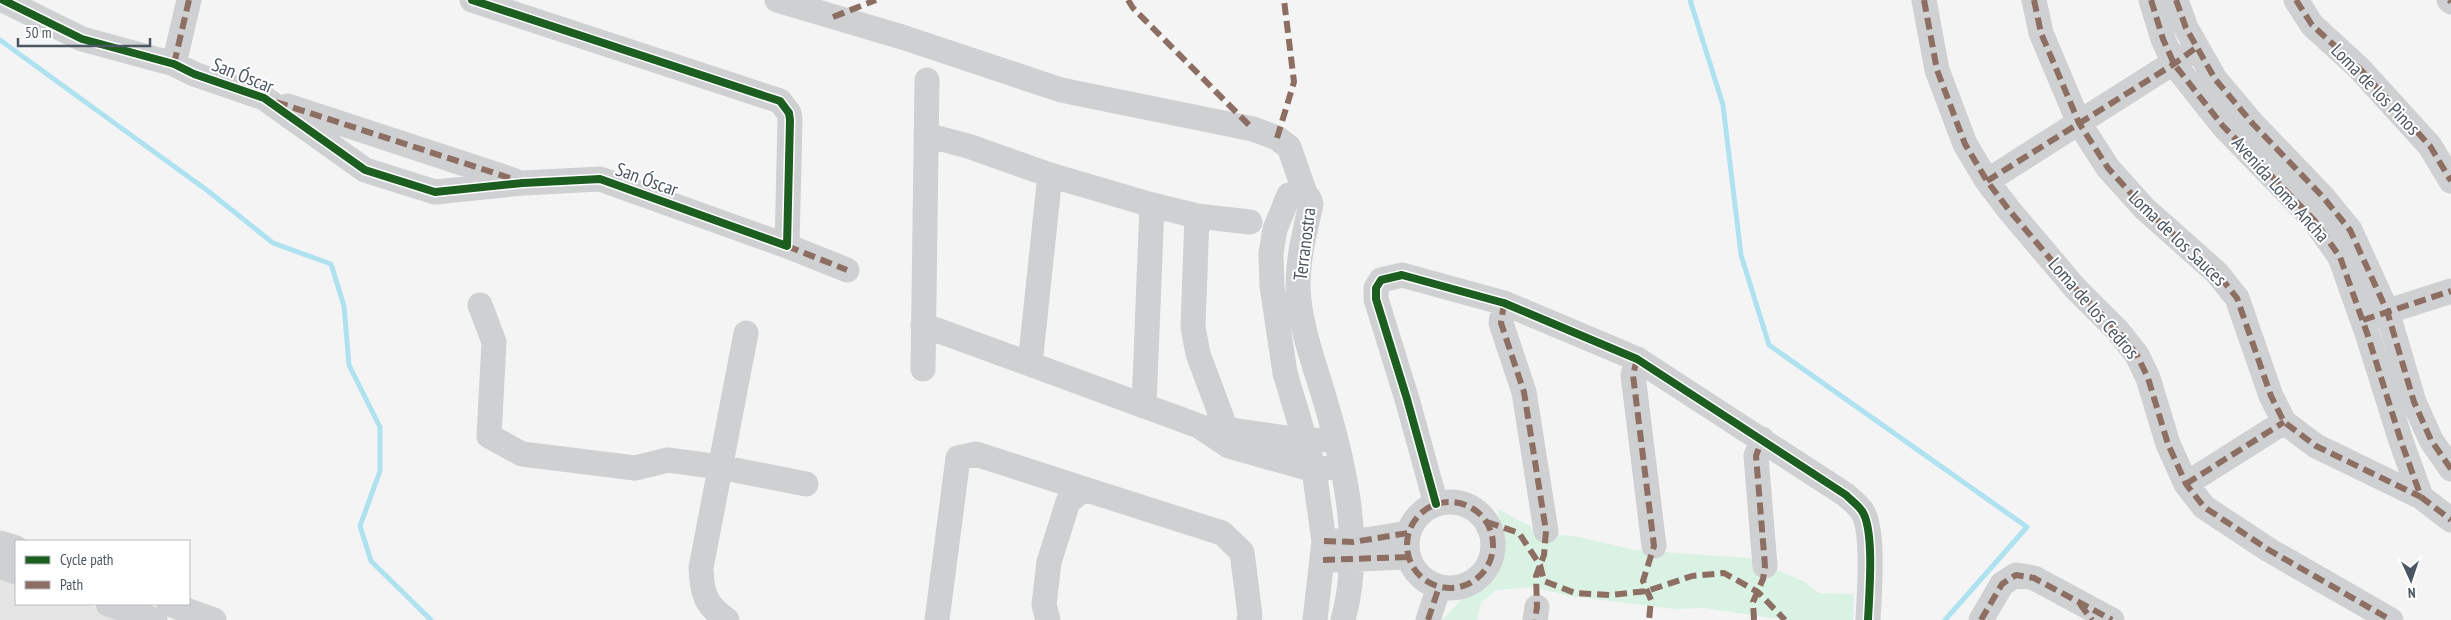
<svg xmlns="http://www.w3.org/2000/svg" width="2451" height="620" viewBox="0 0 2451 620" font-family="'PT Sans Narrow',sans-serif">
  <style>
    .education { fill: #e6e5e6 }
    .green { fill: #d9f2e3 }
    .lines { fill: none; stroke-linecap: round; stroke-linejoin: round }
    .stream { stroke: #aee2f0; stroke-width: 5 }
    .minor { stroke: #ced0d2; stroke-width: 25 }
    .quiet { stroke: #8d6e63; stroke-width: 6; stroke-dasharray: 12 6; stroke-linecap: butt }
    .cycleway-casing { stroke: #fff; stroke-width: 11 }
    .cycleway { stroke: #1b5e20; stroke-width: 8 }
    .labels { text-anchor: middle; stroke-width: 4; stroke-linejoin: round; paint-order: stroke }
    .street-label { font-size: 19px; fill: #4a5661; stroke: #fff }
  </style>
  <rect width="100%" height="100%" fill="#f4f4f4"/>
  <path class="education" d="M0 574 16 579V604H86L132 620H0Z"/>
  <path class="green" d="M1498 509 1543 533 1579 537 1634 550 1749 558 1803 581 1819 593 1854 594 1853 620H1785L1705 608 1674 609 1569 596 1533 587 1497 590 1481 602 1477 620H1442L1466 595 1490 580 1504 549Z"/>
  <g class="lines">
    <path class="stream" d="M1690 0 1723 105 1741 255 1769 345 2027 527 1945 620
      M0 40 208 191 273 243 331 264 344 306 349 365 380 427V471L360 526 371 561 431 620"/>
    <path class="minor" d="M3 0 82 39 174 64 194 74 264 98 365 170 435 192 523 183 600 179 787 246 790 120 789 113 780 101 472 0
      M777 0 902 37 1061 90 1253 129 1277 138 1289 147 1305 193
      M1924 0 1937 70 1965 144 1987 181 2009 210 2075 288 2118 331 2137 355 2148 378 2168 444 2186 484 2204 507 2269 550 2391 620
      M2034 0 2041 33 2079 123 2108 168 2144 208 2217 273 2237 298 2271 396 2284 422 2316 446 2421 497
      M2151 0 2163 39 2174 64 2223 126 2314 220 2340 257 2367 333 2401 441 2421 497 2451 520
      M2176 0 2186 28 2215 79 2253 124 2323 197 2350 230 2387 311 2414 402 2431 440 2451 469
      M2296 0 2312 25 2359 68 2430 146 2451 181
      M2449 0 2451 2
      M174 64 189 0
      M288 106 513 180
      M926 135 968 146 1050 175 1152 205 1197 216 1250 222
      M1987 181 2187 54
      M1197 216 1193 327 1198 354 1226 429 1229 446
      M787 246 847 270
      M1504 303 1501 323 1524 392 1546 531
      M480 305 494 342 489 436 522 454 635 468 668 460 720 467 806 484
      M2370 317 2451 291
      M923 325 1199 426 1229 446 1314 470 1328 468
      M1637 359 1633 375 1654 546
      M1030 364 1050 175
      M923 369 927 80
      M1144 406 1152 205
      M1211 427 1307 441 1322 440
      M1762 439 1756 456 1765 566
      M2186 484 2284 422
      M1407 545a43 43 0 1 1 86 0a43 43 0 1 1-86 0Z
      M1436 504 1407 399 1376 299V288L1381 280 1402 275 1504 303 1637 359 1846 495C1851 500 1858 505 1862 511 1875 530 1869 596 1868 620
      M1336 541 1353 542 1408 533
      M0 543 16 548
      M1335 560 1408 557
      M0 566 16 572
      M108 604 155 620
      M169 604 214 620
      M727 620C705 605 702 593 701 568L746 333
      M937 620 958 458 976 454 1084 489
      M1048 620 1044 605 1049 562 1068 502 1084 489 1222 533 1242 552 1250 615 1249 620
      M1315 620 1324 541 1314 470 1285 373 1272 286 1271 253 1275 229 1289 195C1299 192 1308 191 1311 204 1305 231 1298 257 1298 286 1299 324 1314 363 1325 400 1346 470 1363 548 1343 620
      M1428 620 1439 587
      M1535 620 1537 607
      M1981 620 2002 584 2016 575 2034 578 2112 620"/>
    <path class="quiet" d="M1128 0 1133 8 1253 129
      M1924 0 1937 70 1965 144 1987 181 2009 210 2075 288 2118 331 2137 355 2148 378 2168 444 2186 484 2204 507 2269 550 2391 620
      M2034 0 2041 33 2079 123 2108 168 2144 208 2217 273 2237 298 2271 396 2284 422 2316 446 2421 497
      M2151 0 2163 39 2174 64 2223 126 2314 220 2340 257 2367 333 2401 441 2421 497 2451 520
      M2176 0 2186 28 2215 79 2253 124 2323 197 2350 230 2387 311 2414 402 2431 440 2451 469
      M2296 0 2312 25 2359 68 2430 146 2451 181
      M2449 0 2451 2
      M833 17 876 0
      M174 64 189 0
      M276 102 516 180
      M1277 138 1294 82 1284 0
      M1987 181 2174 64 2197 47
      M787 246 847 270
      M1504 303 1501 323 1524 392 1546 531 1544 555 1536 576 1537 607 1535 620
      M2363 320 2451 291
      M1637 359 1633 375 1654 546 1643 581 1651 600 1649 620
      M2186 484 2284 422
      M1407 545a43 43 0 1 1 86 0a43 43 0 1 1-86 0Z
      M1487 522 1519 533 1540 565 1544 581 1575 593 1610 595 1647 591 1692 576 1724 573 1758 592 1785 620
      M1324 541 1353 542 1408 533
      M1323 560 1408 557
      M2080 604 2092 620
      M1428 620 1439 587
      M1754 620 1753 602 1763 579 1765 566 1756 456 1762 439
      M1981 620 2002 584 2016 575 2034 578 2112 620"/>
    <defs>
      <path id="cycleway" d="M3 0 82 39 174 64 194 74 264 98 365 170 435 192 523 183 600 179 787 246 790 120 789 113 780 101 472 0
        M1436 504 1407 399 1376 299V288L1381 280 1402 275 1504 303 1637 359 1846 495C1851 500 1858 505 1862 511 1875 530 1869 596 1868 620"/>
    </defs>
    <use href="#cycleway" class="cycleway-casing"/>
    <use href="#cycleway" class="cycleway"/>
  </g>
  <g class="labels">
    <g class="street-label">
      <text transform="translate(243 75) rotate(22)" y="7">San Óscar</text>
      <text transform="translate(2376 89) rotate(46)" y="7">Loma de los Pinos</text>
      <text transform="translate(647 179) rotate(20)" y="7">San Óscar</text>
      <text transform="translate(2281 189) rotate(48)" y="7">Avenida Loma Ancha</text>
      <text transform="translate(2178 238) rotate(44)" y="7">Loma de los Sauces</text>
      <text transform="translate(1304 244) rotate(-83)" y="7">Terranostra</text>
      <text transform="translate(2094 308) rotate(49)" y="7">Loma de los Cedros</text>
    </g>
  </g>
  <rect x="15" y="540" width="175" height="65" fill="#ffffff" stroke="#b7bbc0"/>
  <rect x="25" y="556" width="25" height="8" fill="#1b5e20" stroke="#b7bbc0"/>
  <text x="60" y="565" font-size="15" fill="#4a5661">Cycle path</text>
  <rect x="25" y="581" width="25" height="8" fill="#8d6e63" stroke="#b7bbc0"/>
  <text x="60" y="590" font-size="15" fill="#4a5661">Path</text>
  <g transform="translate(2411 580) rotate(177)" stroke="#ffffff" stroke-width="4" paint-order="stroke">
  <path d="M0-4L9 19L0 12L-9 19Z" fill="#4a5661"/>
  <text y="-8" font-size="14" font-weight="bold" text-anchor="middle" fill="#4a5661">N</text>
  </g>
  <path d="M18 38v8h132v-8" fill="none" stroke="#4a5661" stroke-width="2.5"/>
  <text x="25" y="38" font-size="15" fill="#4a5661" stroke="#ffffff" stroke-width="4" paint-order="stroke">50 m</text>
</svg>
